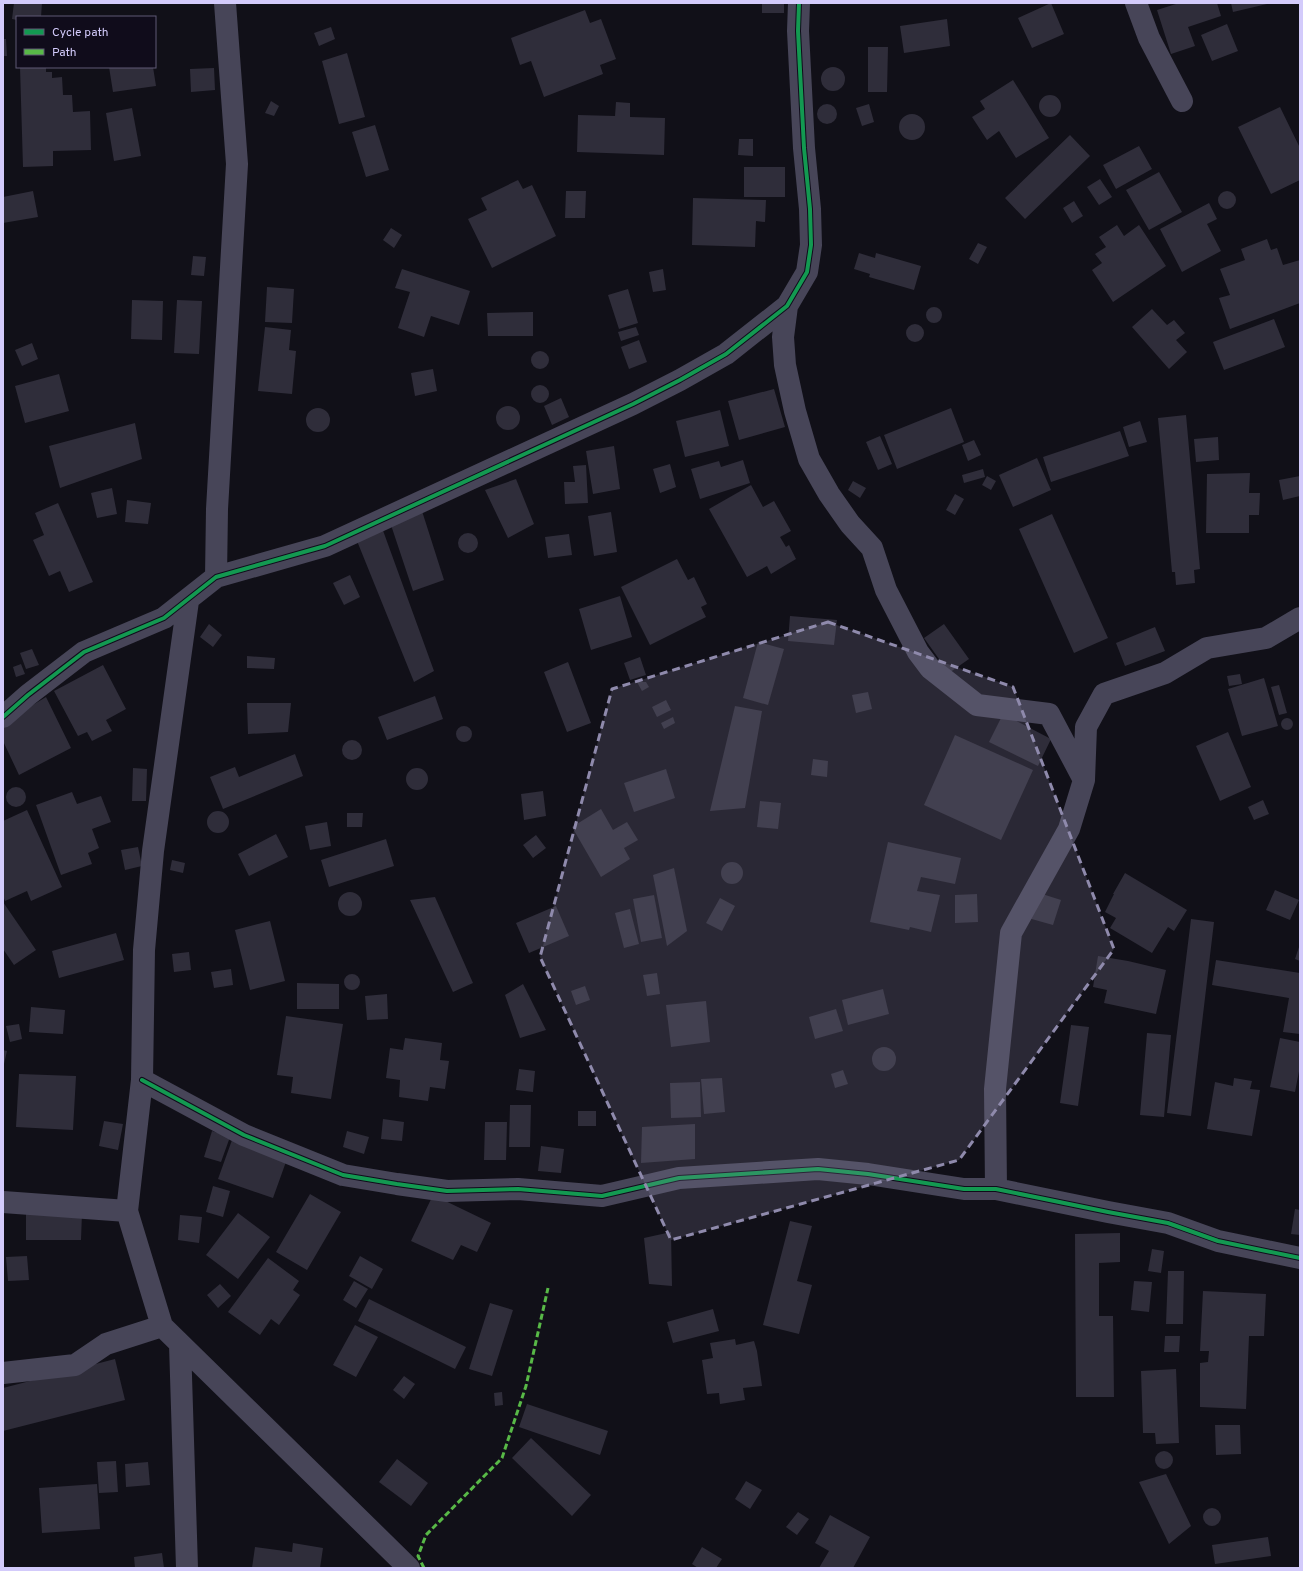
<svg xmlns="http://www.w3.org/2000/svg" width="1303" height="1571" viewBox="0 0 1303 1571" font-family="Overpass,sans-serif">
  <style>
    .building { fill: #2f2d3a }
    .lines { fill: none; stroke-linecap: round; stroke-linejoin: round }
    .minor { stroke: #474558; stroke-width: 22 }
    .quiet { stroke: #58b947; stroke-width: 3; stroke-dasharray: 6 3; stroke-linecap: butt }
    .cycleway-casing { stroke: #100c1b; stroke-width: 6 }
    .cycleway { stroke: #139951; stroke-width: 4 }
    .marked { fill: #8f8aac; fill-opacity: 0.2; stroke: #8f8aac; stroke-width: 3; stroke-dasharray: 8 5; stroke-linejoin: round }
  </style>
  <rect width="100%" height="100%" fill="#111018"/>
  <path class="building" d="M14 3H42L41 17H17V20L12 19Z
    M762 3H784V13H762Z
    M1051 3 1064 34 1032 48 1018 18Z
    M1179 3H1217L1221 16 1188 27 1195 46 1171 54 1157 10Z
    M1231 3H1267V4L1233 12Z
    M585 10 590 23 601 19 616 59 600 65 603 74 544 97 531 61 520 65 511 38Z
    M947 19 950 46 904 53 900 26Z
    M1227 24 1238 51 1212 61 1201 35Z
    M331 27 335 39 319 46 314 33Z
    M3 39H6L7 56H3Z
    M868 47H888L887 92H868Z
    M347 53 365 117 339 124 322 61Z
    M20 67H46V72H52V78L62 77 63 95H72L73 112 90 111 91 150 53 151V166L23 167Z
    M109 67H153L156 86 113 92Z
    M821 79a12 12 0 1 1 24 0a12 12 0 1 1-24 0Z
    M214 68 215 90 191 92 190 69Z
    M1013 80 1049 138 1016 158 999 131 987 140 972 117 985 109 980 101Z
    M1039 106a11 11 0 1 1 22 0a11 11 0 1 1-22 0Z
    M271 101 279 106 274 116 265 113Z
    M616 102 630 103V117L665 118 664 155 577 152 578 115 615 116Z
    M817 114a10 10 0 1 1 20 0a10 10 0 1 1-20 0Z
    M869 104 874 122 862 126 856 108Z
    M1280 107 1300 148V180L1271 194 1238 127Z
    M132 108 141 156 114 161 106 113Z
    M899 127a13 13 0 1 1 26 0a13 13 0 1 1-26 0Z
    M375 125 389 170 366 177 352 132Z
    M1070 135 1090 156 1025 219 1005 198Z
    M739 139H753V156L738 155Z
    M1139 146 1152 169 1116 189 1103 165Z
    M744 167H785V197H744Z
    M1159 172 1182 212 1149 230 1126 190Z
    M1100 179 1112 197 1099 205 1087 187Z
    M518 180 523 189 532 185 556 236 492 268 468 219 487 210 481 198Z
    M33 191 38 217 3 223V197Z
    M566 191H586L585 218H565Z
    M1218 200a9 9 0 1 1 18 0a9 9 0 1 1-18 0Z
    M693 198 766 200 765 222 756 221 755 247 692 245Z
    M1074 201 1083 216 1072 223 1063 208Z
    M1209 203 1217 219 1207 224 1221 251 1182 272 1160 229Z
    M1117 225 1124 236 1139 225 1166 266 1113 302 1092 270 1102 263 1095 254 1106 247 1099 237Z
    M391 228 402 235 394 248 383 240Z
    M1267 239 1271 250 1277 248 1283 265 1300 260V303L1230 329 1219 298 1230 295 1220 269 1245 260 1241 249Z
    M978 243 987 247 978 264 969 259Z
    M859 253 875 258 876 253 921 266 914 290 869 277 870 274 854 269Z
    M193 256 206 257 204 276 191 275Z
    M402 269 470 291 459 325 431 316 424 337 398 328 410 292 395 288Z
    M663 269 666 290 653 292 649 272Z
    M267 287 294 289 292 323 265 322Z
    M628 289 638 323 619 329 608 295Z
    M132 300 163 301 162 340 131 339Z
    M177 300 202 301 199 354 174 353Z
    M926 315a8 8 0 1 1 16 0a8 8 0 1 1-16 0Z
    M1152 309 1167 325 1174 320 1185 333 1176 340 1187 352 1169 369 1132 327Z
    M533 312V336H488L487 313Z
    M1274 319 1285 347 1224 370 1213 342Z
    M906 333a9 9 0 1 1 18 0a9 9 0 1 1-18 0Z
    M265 327 291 330 289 350 296 351 292 394 258 391Z
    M636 327 639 335 621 341 618 332Z
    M639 340 647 362 629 369 621 347Z
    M32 343 38 359 22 366 15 350Z
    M531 360a9 9 0 1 1 18 0a9 9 0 1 1-18 0Z
    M433 369 437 391 415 396 411 373Z
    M59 374 69 411 25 423 15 386Z
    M531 394a9 9 0 1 1 18 0a9 9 0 1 1-18 0Z
    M774 389 785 427 739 440 728 401Z
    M561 398 569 417 552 425 544 406Z
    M496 418a12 12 0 1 1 24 0a12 12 0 1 1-24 0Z
    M951 408 964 442 897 469 884 435Z
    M306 420a12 12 0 1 1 24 0a12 12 0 1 1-24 0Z
    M720 410 729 446 685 457 676 421Z
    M1186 415 1200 569 1194 570 1195 583 1176 585 1175 572H1172L1158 418Z
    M1140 421 1147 442 1129 447 1123 427Z
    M135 423 142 459 60 488 49 446Z
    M1120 431 1129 456 1051 482 1043 457Z
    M880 436 892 464 878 470 866 442Z
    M1218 437 1219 460 1196 462 1194 439Z
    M974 440 981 455 968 461 962 445Z
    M614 446 620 489 593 494 586 451Z
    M1037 458 1051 490 1013 507 999 475Z
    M743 460 750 483 700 499 691 469 719 461 721 467Z
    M670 464 676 487 660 493 653 469Z
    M586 465 588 503 565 504 564 482H575L573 466Z
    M983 469 985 477 964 483 962 475Z
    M1250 473 1249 493H1260L1259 515H1249V533H1206L1207 474Z
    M987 476 996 481 991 490 982 485Z
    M1300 476V496L1283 500 1279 480Z
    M516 479 534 524 508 538 485 490Z
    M853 481 866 488 860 498 848 490Z
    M751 485 763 507 774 501 791 531 780 537 786 547 789 545 796 559 771 574 767 566 747 577 709 509Z
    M112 488 117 514 97 518 91 493Z
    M955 494 964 499 955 515 946 510Z
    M127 500 151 503 148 524 125 522Z
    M58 503 93 582 69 592 60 571 49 576 33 540 44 535 35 513Z
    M422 511 444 580 413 591 390 522Z
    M611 512 617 552 594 556 588 516Z
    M1052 514 1108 638 1074 653 1019 529Z
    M381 525 434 671 414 682 355 536Z
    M458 543a10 10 0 1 1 20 0a10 10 0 1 1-20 0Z
    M569 534 572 555 548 558 545 537Z
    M677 559 688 580 694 577 707 604 701 607 706 617 650 645 621 587Z
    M350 575 360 597 344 605 333 583Z
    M620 596 632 637 591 650 579 609Z
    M790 616 837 620 834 645 788 641Z
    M209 624 222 635 213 647 200 637Z
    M944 624 969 659 949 673 924 638Z
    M1155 627 1165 651 1125 666 1116 643Z
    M758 642 784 649 768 705 743 698Z
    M32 649 39 665 26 669 20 653Z
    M247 656 275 658 274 669 247 668Z
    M640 657 646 675 630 680 624 663Z
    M568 662 591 723 567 732 544 672Z
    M21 664 25 674 16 677 13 667Z
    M103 665 126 709 106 720 112 731 92 741 87 732 78 736 54 691Z
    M1240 674 1242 684 1229 686 1227 676Z
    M1264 678 1278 726 1242 736 1228 689Z
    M637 682H646L649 687 642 691Z
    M1279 685 1287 713 1279 715 1271 687Z
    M868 692 872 709 856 713 852 695Z
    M435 696 443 719 387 740 378 717Z
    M46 697 71 748 19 775 3 741V723Z
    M666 700 671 710 657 717 652 707Z
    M247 703H291L288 732 248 734Z
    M735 706 762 711 745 808 710 811Z
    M1003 714 1051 739 1038 766 989 742Z
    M673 717 675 723 664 729 661 723Z
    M1281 724a6 6 0 1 1 12 0a6 6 0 1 1-12 0Z
    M456 734a8 8 0 1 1 16 0a8 8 0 1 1-16 0Z
    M1228 732 1251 787 1220 801 1196 746Z
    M955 735 1033 770 1001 840 924 805Z
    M342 750a10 10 0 1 1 20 0a10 10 0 1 1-20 0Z
    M295 754 303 776 223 809 210 777 235 767 239 777Z
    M813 759 828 761 827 777 811 775Z
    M133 768 147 769 146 801H132Z
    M406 779a11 11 0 1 1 22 0a11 11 0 1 1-22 0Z
    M666 769 675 798 634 812 624 783Z
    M6 797a10 10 0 1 1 20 0a10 10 0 1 1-20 0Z
    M543 791 546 816 524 820 521 794Z
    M72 792 77 804 101 796 111 822 92 829 99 848 88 853 92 864 61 875 36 805Z
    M1263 800 1269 814 1254 820 1248 807Z
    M760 801 781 803 778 829 757 827Z
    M601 809 613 830 627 822 638 840 624 848 630 859 601 877 572 827Z
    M27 810 62 887 31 901 27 891 5 901 3 896V821Z
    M207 822a11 11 0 1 1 22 0a11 11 0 1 1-22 0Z
    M347 813H363L362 827H347Z
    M327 822 331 846 310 850 305 826Z
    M276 834 288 857 249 876 238 854Z
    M536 835 546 848 533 858 523 845Z
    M386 839 394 866 329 887 321 860Z
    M888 842 961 858 955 884 921 877 917 891 940 895 931 932 910 927 909 930 870 922Z
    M138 847 142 866 125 870 121 850Z
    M172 860 185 863 183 873 170 870Z
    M721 873a11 11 0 1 1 22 0a11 11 0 1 1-22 0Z
    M674 868 687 931 667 946 653 875Z
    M1125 873 1187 910 1174 931 1168 927 1152 953 1110 928 1116 918 1105 912 1114 894H1113Z
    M1275 890 1299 900 1290 920 1266 910Z
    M1036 892 1061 900 1053 925 1028 918Z
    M338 904a12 12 0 1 1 24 0a12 12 0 1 1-24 0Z
    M977 894 978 922 955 923V895Z
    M654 895 662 938 641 942 633 899Z
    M435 897 473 983 453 992 410 900Z
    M720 898 735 906 722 931 706 923Z
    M3 902 36 950 14 965 3 949Z
    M556 906 569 936 529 953 516 923Z
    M630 909 639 944 624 948 615 913Z
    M1191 919 1214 922 1191 1116 1167 1113Z
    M270 921 285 981 250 990 235 930Z
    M116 933 124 960 59 978 52 951Z
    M1300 944V961L1295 959Z
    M189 952 191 970 174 972 172 954Z
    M1098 956 1128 961 1166 970 1156 1014 1104 1003 1107 990 1093 987Z
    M1216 960 1300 973V1034L1283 1032 1289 998 1212 985Z
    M231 969 233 985 214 988 211 972Z
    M657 973 660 994 647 996 643 975Z
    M344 982a8 8 0 1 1 16 0a8 8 0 1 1-16 0Z
    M297 983 339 984V1009H297Z
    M523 984 546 1030 520 1038 505 995Z
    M585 986 590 1000 576 1005 571 991Z
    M883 989 889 1014 848 1025 842 1000Z
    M387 994 388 1019 367 1020 365 996Z
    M706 1001 710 1042 671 1047 666 1005Z
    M31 1007 65 1010 63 1034 29 1032Z
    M836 1009 843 1031 815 1039 809 1017Z
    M286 1016 343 1024 331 1099 291 1093 293 1077 277 1075Z
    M19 1024 22 1039 10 1042 6 1026Z
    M1071 1025 1089 1027 1078 1106 1060 1103Z
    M1147 1033 1171 1035 1164 1117 1140 1115Z
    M405 1038 442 1043 440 1060 449 1061 445 1089 430 1087 428 1101 399 1097 400 1080 386 1078 390 1048 403 1050Z
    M1280 1038 1300 1042V1066L1295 1092 1270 1087Z
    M872 1059a12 12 0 1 1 24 0a12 12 0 1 1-24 0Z
    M3 1050 7 1051 4 1064H3Z
    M519 1069 535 1071 533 1092 516 1090Z
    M843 1070 848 1084 835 1088 831 1074Z
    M19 1074 76 1076 73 1130 16 1127Z
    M722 1078 725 1112 704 1114 701 1079Z
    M1234 1078 1252 1081 1250 1089 1260 1090 1252 1136 1207 1129 1215 1082 1233 1086Z
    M700 1082 701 1117 671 1118 670 1083Z
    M510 1105H531L530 1147H509Z
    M578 1111H596V1126H578Z
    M383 1119 404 1122 402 1141 381 1139Z
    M104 1121 123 1124 118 1150 99 1146Z
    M485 1122H507L506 1160H484Z
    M695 1124V1159L641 1163 642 1127Z
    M212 1131 230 1137 221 1162 204 1157Z
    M347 1131 369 1137 364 1154 343 1147Z
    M232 1140 287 1159 273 1198 218 1179Z
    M541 1146 564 1149 561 1173 538 1171Z
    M213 1186 230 1191 223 1217 206 1212Z
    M310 1194 341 1212 307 1270 276 1252Z
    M433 1195 491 1223 477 1252 461 1245 453 1260 411 1241Z
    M1295 1209 1300 1210V1235L1291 1234Z
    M26 1212 82 1213 81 1240H26Z
    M238 1213 270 1237 238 1279 206 1255Z
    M180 1215 202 1217 199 1243 178 1240Z
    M790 1221 812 1226 797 1281 812 1285 799 1334 763 1325Z
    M671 1232 672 1286 649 1284 644 1238Z
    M1120 1233V1262L1099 1263V1316H1113L1114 1397H1076L1075 1234Z
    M1152 1249 1164 1251 1161 1273 1148 1271Z
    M27 1256 29 1280 8 1281 6 1257Z
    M360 1256 383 1269 372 1289 349 1276Z
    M268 1258 299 1281 293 1290 300 1295 279 1325 271 1319 260 1335 228 1312Z
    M1168 1271H1184L1183 1324H1166Z
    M354 1281 368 1289 356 1308 343 1300Z
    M1134 1281 1152 1282 1149 1312 1131 1310Z
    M220 1284 231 1296 218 1308 207 1295Z
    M1203 1291 1266 1294 1264 1336H1249L1246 1409 1200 1407V1363L1208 1362 1209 1351H1200Z
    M369 1299 466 1347 455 1369 358 1321Z
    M490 1303 513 1310 492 1376 469 1369Z
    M713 1309 719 1331 673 1343 667 1322Z
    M355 1325 378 1337 356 1377 333 1365Z
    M1165 1336H1180L1179 1352H1164Z
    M735 1339 736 1345 754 1341 757 1351 762 1386 743 1388 745 1400 720 1404 719 1393 707 1394 702 1360 713 1358 710 1343Z
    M115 1359 125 1400 3 1431V1388Z
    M1176 1369 1179 1443 1156 1444 1155 1433H1143L1141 1371Z
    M404 1376 415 1384 404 1399 393 1390Z
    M502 1392 503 1405 495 1406 494 1393Z
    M527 1404 608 1431 600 1455 519 1427Z
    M1215 1425H1240L1241 1454 1216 1455Z
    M531 1438 591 1495 572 1516 512 1458Z
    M1155 1460a9 9 0 1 1 18 0a9 9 0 1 1-18 0Z
    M397 1459 428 1483 411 1506 379 1482Z
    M116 1461 118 1492 99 1493 97 1462Z
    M148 1462 150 1485 126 1487 125 1464Z
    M1166 1474 1191 1526 1169 1544 1139 1482Z
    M746 1481 762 1490 750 1509 735 1499Z
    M97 1484 100 1529 42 1533 39 1488Z
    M1203 1517a9 9 0 1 1 18 0a9 9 0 1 1-18 0Z
    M798 1512 809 1519 797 1535 786 1527Z
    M830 1515 870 1537 853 1568H819L829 1551 815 1543Z
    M1268 1537 1271 1556 1215 1564 1212 1545Z
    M293 1543 323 1548 320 1568H252L255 1547 292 1552Z
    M702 1547 722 1559 716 1568H698L692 1564Z
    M162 1553 164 1568H135L134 1557Z"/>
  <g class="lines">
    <path class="minor" d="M1136 3 1149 38 1182 101
      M787 306 783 337 785 365 795 411 809 459 829 494 850 524 872 548 886 590 918 652 930 668 977 705 1049 714 1084 780
      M216 577 217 509 237 164 225 3
      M188 601 153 851 144 950 142 1080 127 1211 162 1326 409 1568
      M3 717 28 695 84 652 164 618 216 577 325 546 633 404 680 380 726 354 787 306 807 272 811 245 810 209 804 148 798 31 799 3
      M142 1080 244 1135 343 1175 397 1184 447 1191 518 1189 602 1196 679 1178 818 1169 868 1174 964 1189H996L1108 1212 1168 1223 1218 1241 1300 1258
      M996 1189 995 1089 1011 933 1069 829 1084 780 1086 727 1104 694 1165 673 1207 648 1266 638 1300 618
      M3 1202 127 1211
      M180 1344 187 1568
      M3 1373 75 1365 106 1344 162 1326"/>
    <path class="quiet" d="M424 1568 418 1556 426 1535 502 1458 526 1386 548 1288"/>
    <defs>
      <path id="cycleway" d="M3 717 28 695 84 652 164 618 216 577 325 546 633 404 680 380 726 354 787 306 807 272 811 245 810 209 804 148 798 31 799 3
        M142 1080 244 1135 343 1175 397 1184 447 1191 518 1189 602 1196 679 1178 818 1169 868 1174 964 1189H996L1108 1212 1168 1223 1218 1241 1300 1258"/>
    </defs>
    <use href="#cycleway" class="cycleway-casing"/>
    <use href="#cycleway" class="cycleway"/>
  </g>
  <path class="marked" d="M828 622 1013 687 1114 949 959 1160 671 1240 540 957 612 689Z"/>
  <rect width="1303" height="1571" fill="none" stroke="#d3cbfb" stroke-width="8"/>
  <rect x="16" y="16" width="140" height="52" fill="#100c1b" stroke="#5e5875"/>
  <rect x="24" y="29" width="20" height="6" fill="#139951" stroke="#5e5875"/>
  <text x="52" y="36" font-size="12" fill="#d3cbfb">Cycle path</text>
  <rect x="24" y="49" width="20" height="6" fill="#58b947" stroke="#5e5875"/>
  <text x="52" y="56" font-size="12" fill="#d3cbfb">Path</text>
</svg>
